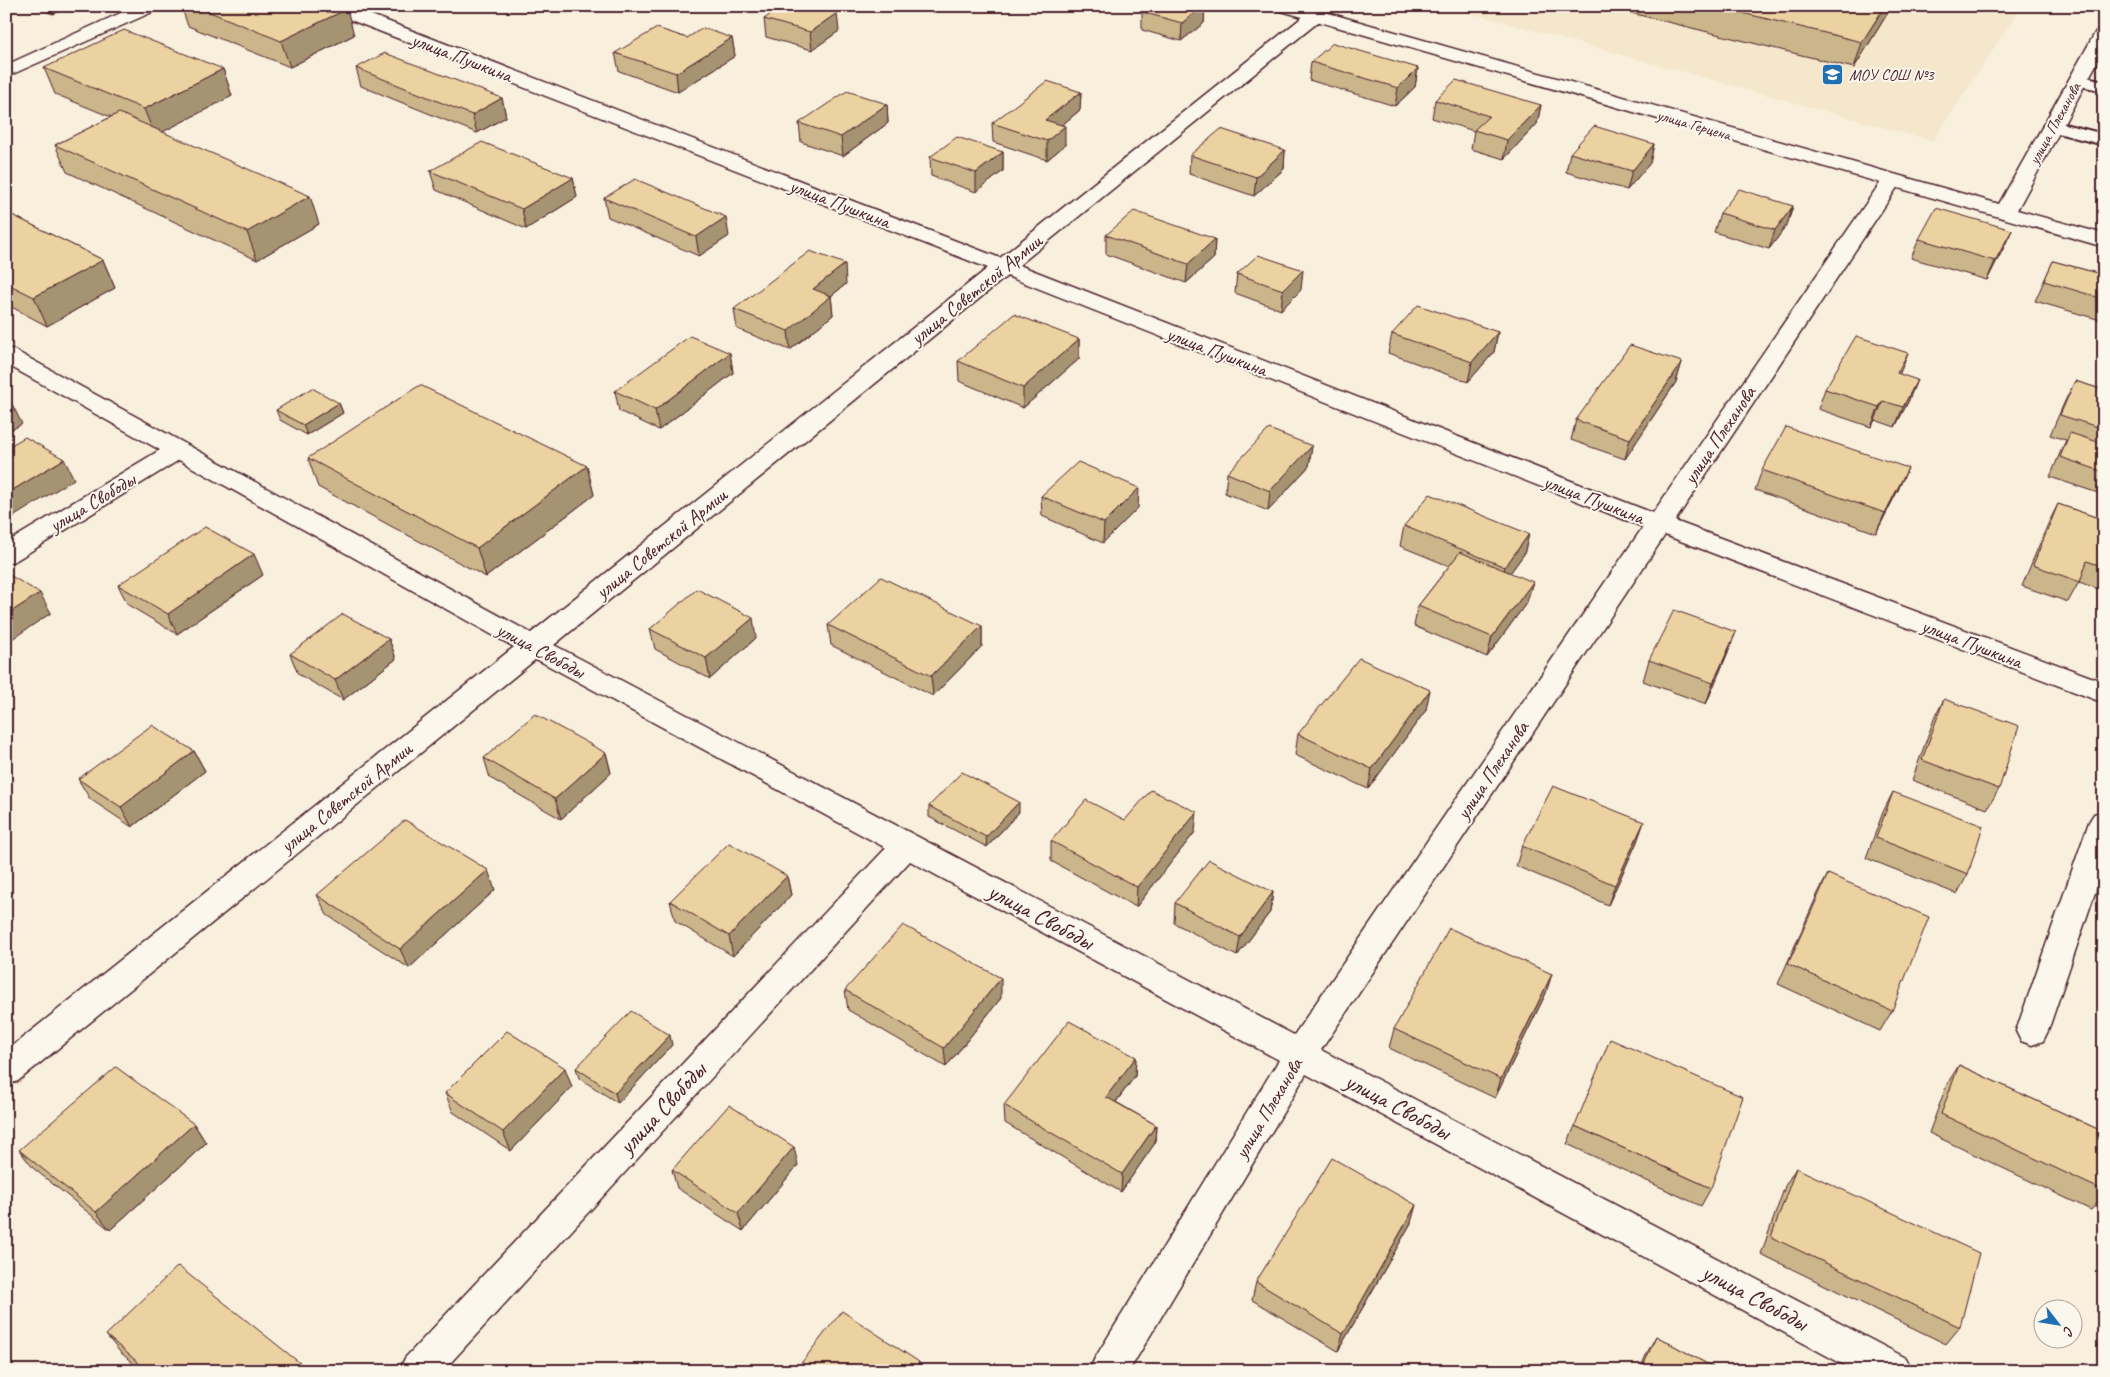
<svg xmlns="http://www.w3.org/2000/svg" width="2110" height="1377" viewBox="0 0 2110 1377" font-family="Caveat,sans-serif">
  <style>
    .built { fill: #f4e7cb }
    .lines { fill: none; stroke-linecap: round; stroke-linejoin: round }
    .service-casing { stroke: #4a1f2b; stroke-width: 4 }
    .minor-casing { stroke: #4a1f2b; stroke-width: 3 }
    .tertiary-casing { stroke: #4a1f2b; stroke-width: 3 }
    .service { fill: #fbf7ec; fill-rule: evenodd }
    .minor { fill: #fbf7ec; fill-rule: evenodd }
    .tertiary { fill: #fbf7ec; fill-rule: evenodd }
    .wall { fill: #cbb58a; stroke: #4a1f2b }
    .shaded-wall { fill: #a59371; stroke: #4a1f2b }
    .building { fill: #ecd2a1; stroke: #4a1f2b }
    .labels { text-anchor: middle; stroke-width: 4; stroke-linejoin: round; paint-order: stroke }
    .far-poi-label { font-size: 16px; fill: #4a1f2b; stroke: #fbf7ec; text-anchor: start }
    .far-street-label { font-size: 16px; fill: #4a1f2b; stroke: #fbf7ec }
    .street-label { font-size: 20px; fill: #4a1f2b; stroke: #fbf7ec }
    .near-street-label { font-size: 24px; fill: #4a1f2b; stroke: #fbf7ec }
  </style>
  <rect width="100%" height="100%" fill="#f8f0dd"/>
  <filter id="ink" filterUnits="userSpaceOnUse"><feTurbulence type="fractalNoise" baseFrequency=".02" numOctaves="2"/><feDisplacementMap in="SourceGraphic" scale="10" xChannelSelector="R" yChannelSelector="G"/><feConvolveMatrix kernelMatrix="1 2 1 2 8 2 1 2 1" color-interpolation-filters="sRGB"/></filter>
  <g filter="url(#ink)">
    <path class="built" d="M1445 6H2022L1933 141Z"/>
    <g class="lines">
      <defs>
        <path id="service" d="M2078 75 2104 81V91L2072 84 2070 80 2072 76Z
          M2052 121 2104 134V145L2046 130 2043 126 2046 122Z"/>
        <path id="minor" d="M322 6H348L1000 258 1310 11 1316 10 1322 11 1325 15 1322 19 1019 265 1653 513 1885 176 1892 174 1899 176 1902 180 1675 521 2104 682V703L1665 535 1321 1050 1906 1358 1912 1371H1855L1306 1074 1129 1371H1089L1095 1358 1279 1060 910 861 443 1371H399L405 1358 886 848 536 659 18 1081 6 1085V1051L514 647 179 460 15 561 6 563V543L160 450 6 364V348L14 350 531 633 988 268 325 10ZM1007 276 1643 527 1294 1035 554 645Z
          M2104 811V866L2048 1031 2043 1041 2032 1045 2021 1041 2016 1031 2089 822 2094 814Z"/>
        <path id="tertiary" d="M136 6H160L157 10 6 77V65Z
          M1275 6H1304L1999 204 2095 33 2098 29 2104 28V50L2017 210 2104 234V247L1278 10Z"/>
      </defs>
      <use href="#service" class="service-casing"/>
      <use href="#minor" class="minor-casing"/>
      <use href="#tertiary" class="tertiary-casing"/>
      <use href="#service" class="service"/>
      <use href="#minor" class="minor"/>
      <use href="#tertiary" class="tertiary"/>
    </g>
    <path class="wall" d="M31 6H71L53 14Z
      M181 6H339L354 35 290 67 188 26Z
      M1149 6H1205L1204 23 1181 41 1142 30V12Z
      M1628 6H1892L1854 68 1627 12Z
      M764 19 839 31 812 50 766 37Z
      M687 38H732L735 56 678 92 619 71 615 53Z
      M1311 62 1418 68 1415 87 1395 106 1309 80Z
      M44 68 223 69 232 96 162 132 319 224 257 260 67 172 55 145 111 117 55 94Z
      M356 68 502 98 506 117 477 133 361 86Z
      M1081 92 1080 110 1062 125 1065 145 1047 160 993 142 992 123Z
      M1435 100 1541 105 1537 124 1504 159 1471 149 1474 131 1432 118Z
      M887 104 888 123 843 156 801 142 799 123Z
      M1654 144 1650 163 1627 190 1566 172 1570 153Z
      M1285 150 1284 169 1254 196 1189 174 1190 155Z
      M1003 152V171L976 192 931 176 930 157Z
      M430 171 573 178 577 197 526 229 436 190Z
      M604 198 729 236 699 256 608 217Z
      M1793 206 1787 225 1769 249 1714 232 1720 213Z
      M6 212 103 260 115 288 47 326 6 304Z
      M2012 230 2003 249 1987 280 1911 258 1919 239Z
      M1106 235 1215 239 1214 258 1186 283 1106 254Z
      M2053 261 2104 275V321L2035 301Z
      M1237 274 1301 290 1281 310 1235 293Z
      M846 284 831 296 833 315 790 350 737 329 734 309Z
      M1498 332 1494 352 1468 382 1388 353 1392 334Z
      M1079 339V359L1023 408 959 381 958 361Z
      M730 353 733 373 659 430 619 411 615 391Z
      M1682 362 1676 382 1625 459 1571 440 1576 420Z
      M1899 374 1909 400 1895 427 1875 420 1871 427 1818 409 1825 389Z
      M2075 381 2104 390V495L2050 477 2060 453 2066 440 2050 435 2065 401Z
      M339 403 343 413 307 435 280 420 276 410Z
      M1312 446 1309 466 1268 511 1225 493 1227 473Z
      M308 458 587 466 594 495 486 577 318 487Z
      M1762 470 1899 488 1876 533 1755 490Z
      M1041 496 1138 508 1103 543 1042 516Z
      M2058 504 2104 520V591L2079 582 2068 602 2022 586 2048 524Z
      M1404 526 1529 534 1524 554 1510 573 1527 602 1487 657 1414 626 1418 606 1449 566 1400 546Z
      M263 575 177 634 128 605 118 585Z
      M828 625 982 626V646L933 696 831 645Z
      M650 629 756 638 710 679 655 649Z
      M389 639 396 659 343 700 298 674 290 654Z
      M1728 652 1706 704 1643 681 1649 660Z
      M1944 699 1999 789 1987 809 1912 780 1934 719Z
      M1426 710 1368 789 1295 755 1298 734Z
      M194 751 205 771 132 827 90 799 78 779Z
      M606 753 611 773 561 819 490 778 484 758Z
      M1893 792 1968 874 1957 894 1866 858 1883 812Z
      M929 806 1019 812 987 847 929 817Z
      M1125 820 1195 832 1136 907 1051 861V841Z
      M1637 842 1608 905 1516 866 1522 846Z
      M1828 874 1892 1011 1880 1031 1778 984 1818 893Z
      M787 876 791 895 733 956 675 921 670 901Z
      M495 890 409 968 327 915 317 895Z
      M1273 892 1270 912 1237 956 1174 923 1175 903Z
      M845 990 1001 998 946 1067 848 1010Z
      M1546 993 1495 1098 1389 1048 1394 1029Z
      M672 1045 618 1103 579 1078 576 1068Z
      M1136 1057 1135 1076 1116 1102 1156 1125 1155 1143 1121 1192 1005 1123 1004 1105Z
      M1959 1065 2104 1132V1195L2091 1210 1929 1133 1947 1084Z
      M572 1087 511 1151 453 1112 445 1093Z
      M194 1124 206 1143 110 1230 33 1168 19 1150Z
      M1575 1126 1711 1188 1701 1206 1567 1144Z
      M798 1165 743 1231 677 1188 672 1170Z
      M1796 1168 1960 1327 1946 1344 1761 1254 1785 1186Z
      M1411 1223 1338 1351 1252 1300 1256 1282Z
      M106 1335 310 1371H142L120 1352Z
      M1656 1336 1720 1371H1639L1647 1353Z"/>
    <path class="shaded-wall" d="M49 6H71L53 14Z
      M1203 6H1205L1204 23 1181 41 1182 23Z
      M1885 6H1892L1854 68 1862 42Z
      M347 9 354 35 290 67 281 41Z
      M837 13 839 31 812 50 810 32Z
      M732 38 735 56 678 92 676 73Z
      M1418 68 1415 87 1395 106 1398 88Z
      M223 69 232 96 155 136 144 109Z
      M1081 92 1080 110 1045 139V120Z
      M502 98 506 117 477 133 472 115Z
      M887 104 888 123 843 156 841 137Z
      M1541 105 1537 124 1504 159 1507 140Z
      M1065 126V145L1047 160V141Z
      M1654 144 1650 163 1627 190 1632 171Z
      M1285 150 1284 169 1254 196 1256 177Z
      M1003 152V171L976 192V173Z
      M573 178 577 197 526 229 522 209Z
      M310 196 319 224 257 260 247 232Z
      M1793 206 1787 225 1769 249 1775 230Z
      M726 217 729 236 699 256 696 237Z
      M2012 230 2003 249 1987 280 1995 261Z
      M1215 239 1214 258 1186 283 1188 264Z
      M103 260 115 288 47 326 34 297Z
      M845 264 846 284 831 296 833 315 790 350 788 331 813 289Z
      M1303 270 1301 290 1281 310 1283 290Z
      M1498 332 1494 352 1468 382 1472 362Z
      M1079 339V359L1023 408V388Z
      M730 353 733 373 659 430 655 410Z
      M1908 353 1900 373 1889 393 1897 373Z
      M1682 362 1676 382 1625 459 1630 439Z
      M1917 380 1909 400 1895 427 1903 407Z
      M1883 401 1875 420 1871 427 1879 407Z
      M339 403 343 413 307 435 303 425Z
      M12 404 22 424 6 433V407Z
      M1312 446 1309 466 1268 511 1270 491Z
      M64 459 74 479 10 519 6 513V494Z
      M587 466 594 495 486 577 477 548Z
      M1908 468 1899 488 1876 533 1885 513Z
      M1139 488 1138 508 1103 543 1104 523Z
      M1529 534 1524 554 1500 587 1505 567Z
      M254 554 263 575 177 634 168 614Z
      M1533 582 1527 602 1487 657 1492 637Z
      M40 593 51 613 6 643V615Z
      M753 618 756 638 710 679 706 658Z
      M982 626V646L933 696 931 676Z
      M1736 632 1728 652 1706 704 1713 683Z
      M389 639 396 659 343 700 335 680Z
      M1430 690 1426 710 1368 789 1372 769Z
      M194 751 205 771 132 827 121 807Z
      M606 753 611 773 561 819 555 799Z
      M1019 802V812L987 847 986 837Z
      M1197 812 1195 832 1136 907 1137 887Z
      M1644 822 1637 842 1608 905 1615 885Z
      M488 870 495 890 409 968 400 949Z
      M787 876 791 895 733 956 729 936Z
      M1273 892 1270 912 1237 956 1240 937Z
      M1552 974 1546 993 1495 1098 1501 1079Z
      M1001 978V998L946 1067 944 1048Z
      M670 1035 672 1045 618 1103 615 1093Z
      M1136 1057 1135 1076 1106 1115V1097Z
      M565 1068 572 1087 511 1151 503 1132Z
      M194 1124 206 1143 110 1230 96 1212Z
      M1156 1125 1155 1143 1121 1192 1122 1174Z
      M794 1147 798 1165 743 1231 738 1213Z
      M1416 1205 1411 1223 1338 1351 1343 1334Z
      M919 1362 920 1371H913Z"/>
    <path class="building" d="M195 6H339L347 9 281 41Z
      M783 6H812L837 13 810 32 764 19Z
      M1149 6H1203L1182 23 1142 12Z
      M1714 6H1885L1862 42Z
      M657 28 687 38 703 28 732 38 676 73 615 53Z
      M124 30 223 69 144 109 44 68Z
      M1333 43 1418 68 1398 88 1311 62Z
      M385 53 502 98 472 115 356 68Z
      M1456 80 1541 105 1507 140 1474 130 1489 116 1435 100Z
      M1047 81 1081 92 1045 120 1065 126 1047 141 992 123Z
      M847 91 887 104 841 137 799 123Z
      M119 113 310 196 247 232 55 145Z
      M1594 126 1654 144 1632 171 1570 153Z
      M1221 129 1285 150 1256 177 1190 155Z
      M957 137 1003 152 976 173 930 157Z
      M482 142 573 178 522 209 430 171Z
      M635 179 726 217 696 237 604 198Z
      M1739 189 1793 206 1775 230 1720 213Z
      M1936 208 2012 230 1995 261 1919 239Z
      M1134 211 1215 239 1188 264 1106 235Z
      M6 212 103 260 34 297 6 283Z
      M810 251 845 264 813 289 831 296 788 331 734 309Z
      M1258 255 1303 270 1283 290 1237 274Z
      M2053 261 2104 275V299L2044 281Z
      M1418 305 1498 332 1472 362 1392 334Z
      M1014 314 1079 339 1023 388 958 361Z
      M690 336 730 353 655 410 615 391Z
      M1856 336 1908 353 1897 373 1917 380 1903 407 1883 401 1879 407 1825 389Z
      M1630 345 1682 362 1630 439 1576 420Z
      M2075 381 2104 390V429L2060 415Z
      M420 385 587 466 477 548 308 458Z
      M312 388 339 403 303 425 276 410Z
      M6 401 12 404 6 407Z
      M1786 427 1908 468 1885 513 1762 470Z
      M1269 429 1312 446 1270 491 1227 473Z
      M2070 433 2104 444V472L2060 457Z
      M25 437 64 459 6 494V448Z
      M1078 462 1139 488 1104 523 1041 496Z
      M1430 494 1529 534 1505 567 1404 526Z
      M2058 504 2104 520V567L2087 561 2080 582 2033 565Z
      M205 527 254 554 168 614 118 585Z
      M1460 552 1533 582 1492 637 1418 606Z
      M6 573 40 593 6 615Z
      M881 577 982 626 931 676 828 625Z
      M697 589 753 618 706 658 650 629Z
      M1674 610 1736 632 1713 683 1649 660Z
      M343 614 389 639 335 680 290 654Z
      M1359 658 1430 690 1372 769 1298 734Z
      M1944 699 2019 726 1999 789 1922 760Z
      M535 714 606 753 555 799 484 758Z
      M152 725 194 751 121 807 78 779Z
      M962 772 1019 802 986 837 929 806Z
      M1553 786 1644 822 1615 885 1522 846Z
      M1151 790 1197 812 1137 887 1051 841 1086 800 1125 820Z
      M1893 792 1983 826 1968 874 1876 838Z
      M405 820 488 870 400 949 317 895Z
      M729 843 787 876 729 936 670 901Z
      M1209 860 1273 892 1240 937 1175 903Z
      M1828 874 1929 917 1892 1011 1788 964Z
      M903 925 1001 978 944 1048 845 990Z
      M1449 928 1552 974 1501 1079 1394 1029Z
      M631 1011 670 1035 615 1093 576 1068Z
      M1069 1021 1136 1057 1106 1097 1156 1125 1122 1174 1004 1105Z
      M507 1031 565 1068 503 1132 445 1093Z
      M1610 1039 1743 1097 1711 1188 1575 1126Z
      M1959 1065 2104 1132V1191L1941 1114Z
      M116 1067 194 1124 96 1212 19 1150Z
      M729 1105 794 1147 738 1213 672 1170Z
      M1332 1158 1416 1205 1343 1334 1256 1282Z
      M1796 1168 1979 1253 1960 1327 1771 1237Z
      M178 1266 310 1371H148L106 1335Z
      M842 1311 919 1362 913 1371H795Z
      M1656 1336 1720 1371H1641Z"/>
  </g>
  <defs>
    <symbol id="school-square" viewBox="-11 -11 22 22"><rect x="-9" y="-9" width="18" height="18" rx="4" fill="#1f6fb2" stroke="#fbf7ec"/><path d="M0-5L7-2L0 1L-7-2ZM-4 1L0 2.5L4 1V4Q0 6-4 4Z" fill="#fff"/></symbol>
  </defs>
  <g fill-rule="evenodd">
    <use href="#school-square" x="1820" y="62" width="25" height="25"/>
  </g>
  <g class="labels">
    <g class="far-poi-label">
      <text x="1849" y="80">МОУ СОШ №3</text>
    </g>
    <g class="far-street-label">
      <text transform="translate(2054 123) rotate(-61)" y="6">улица Плеханова</text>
      <text transform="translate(1694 124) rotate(16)" y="6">улица Герцена</text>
    </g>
    <g class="street-label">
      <text transform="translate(462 57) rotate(21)" y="7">улица Пушкина</text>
      <text transform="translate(840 203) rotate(21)" y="7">улица Пушкина</text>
      <text transform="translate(976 289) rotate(-39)" y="7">улица Советской Армии</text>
      <text transform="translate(1217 351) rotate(21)" y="7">улица Пушкина</text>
      <text transform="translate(1719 435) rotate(-56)" y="7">улица Плеханова</text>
      <text transform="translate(1594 499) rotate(21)" y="7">улица Пушкина</text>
      <text transform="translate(92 502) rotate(-31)" y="7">улица Свободы</text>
      <text transform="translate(661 543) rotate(-39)" y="7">улица Советской Армии</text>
      <text transform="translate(1972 643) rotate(21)" y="7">улица Пушкина</text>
      <text transform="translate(541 650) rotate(28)" y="7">улица Свободы</text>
      <text transform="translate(1492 770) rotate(-56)" y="7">улица Плеханова</text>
      <text transform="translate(346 797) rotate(-39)" y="7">улица Советской Армии</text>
      <text transform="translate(1268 1108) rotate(-59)" y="7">улица Плеханова</text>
    </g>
    <g class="near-street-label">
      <text transform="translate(1041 916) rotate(28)" y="8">улица Свободы</text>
      <text transform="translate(1398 1106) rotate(28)" y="8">улица Свободы</text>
      <text transform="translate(662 1108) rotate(-47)" y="8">улица Свободы</text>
      <text transform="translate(1755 1297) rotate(28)" y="8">улица Свободы</text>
    </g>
  </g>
  <rect width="2110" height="1377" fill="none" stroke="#fbf7ec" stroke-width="25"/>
  <rect x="12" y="12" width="2085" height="1352" fill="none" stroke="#4a1f2b" stroke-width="2" filter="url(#ink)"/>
  <g transform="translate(2058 1324) rotate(121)"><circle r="24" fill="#fbf7ec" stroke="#b4a19f"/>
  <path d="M0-4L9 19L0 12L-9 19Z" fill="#1f6fb2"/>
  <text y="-8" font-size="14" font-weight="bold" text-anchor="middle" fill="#4a1f2b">С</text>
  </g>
</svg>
